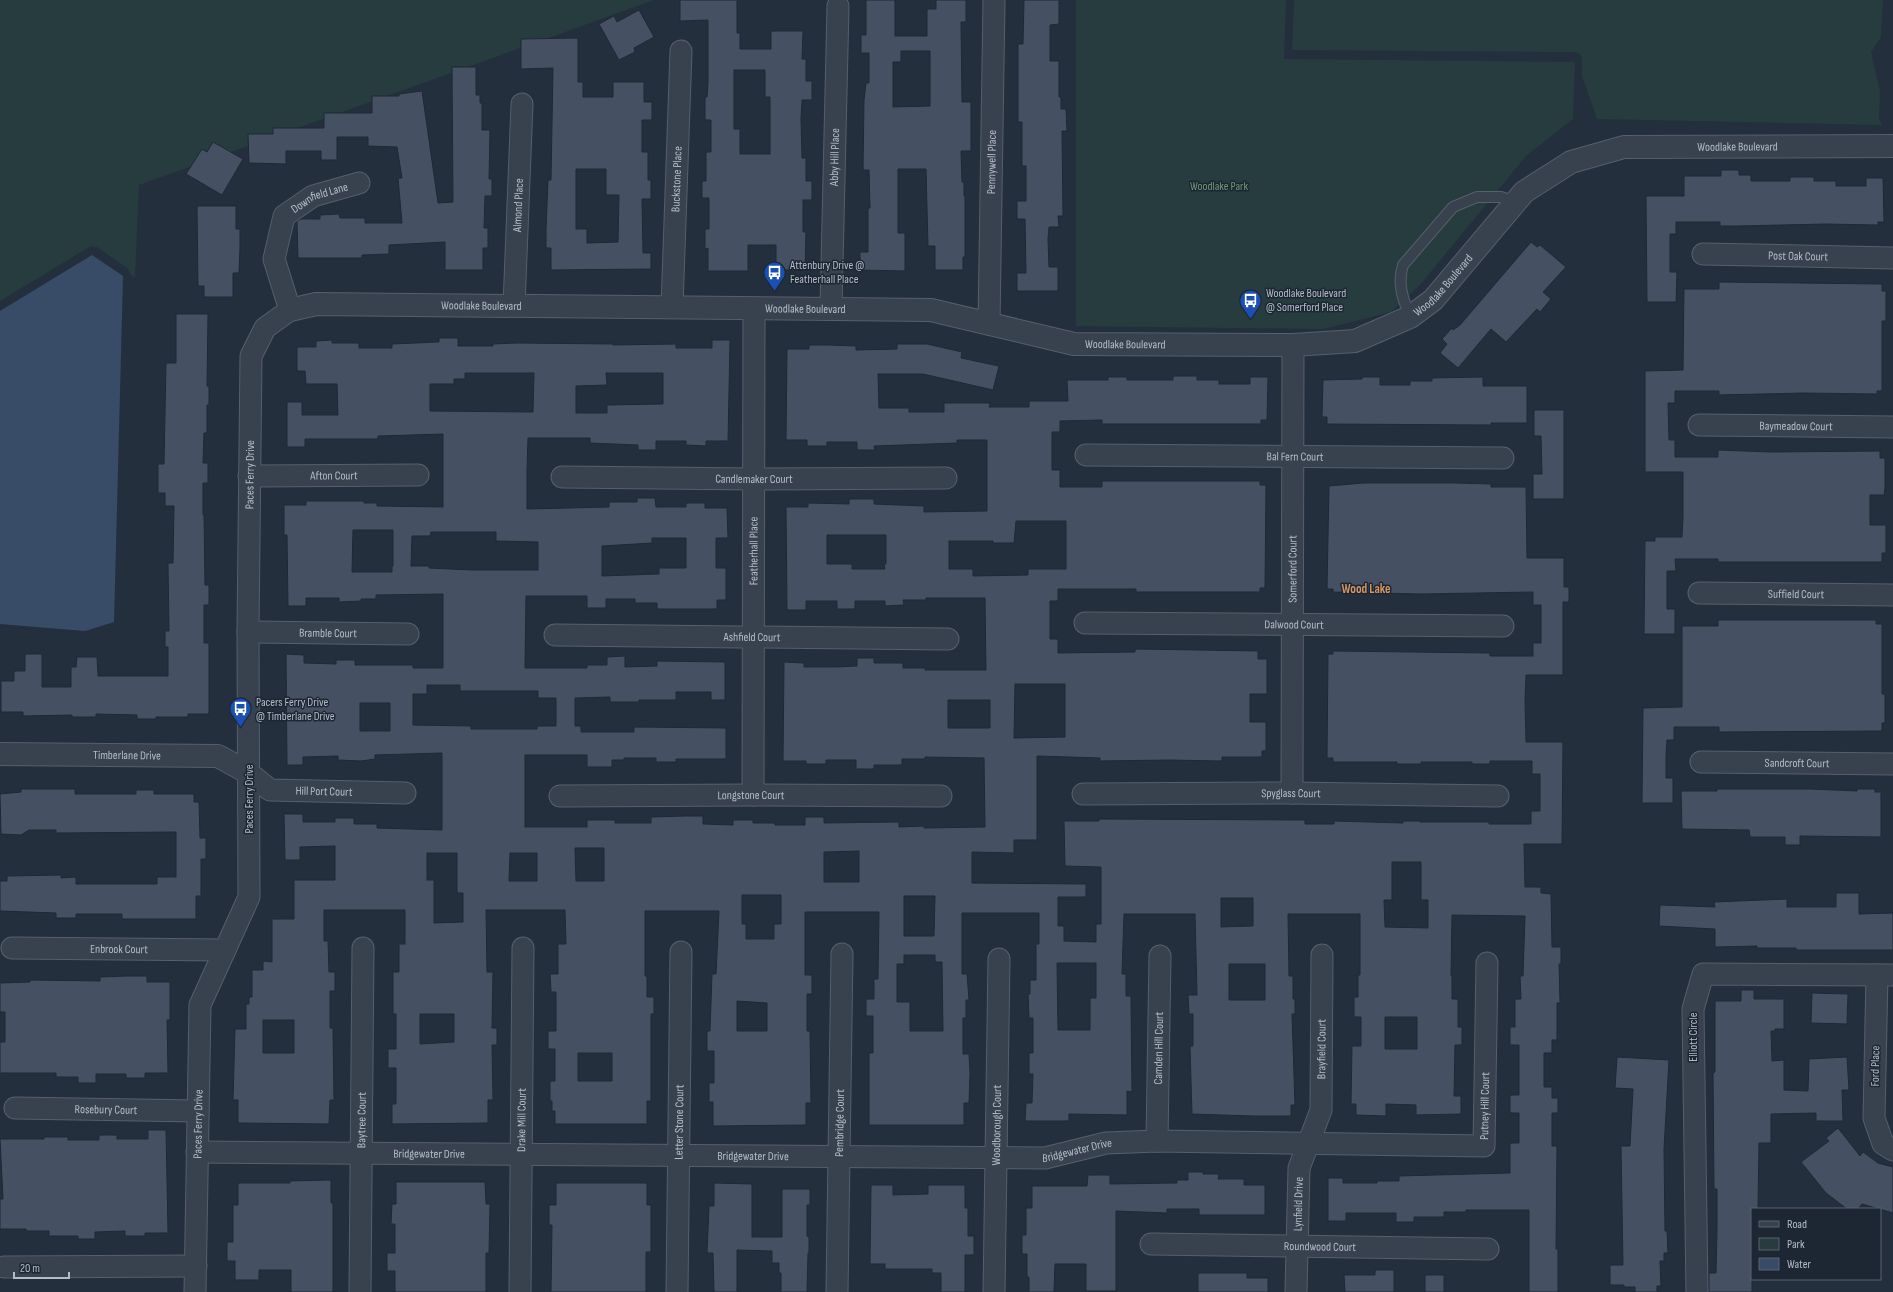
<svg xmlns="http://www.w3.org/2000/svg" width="1893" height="1292" viewBox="0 0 1893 1292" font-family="'Sofia Sans Condensed',sans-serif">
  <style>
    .green { fill: #263c3f }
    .water { fill: #394c67 }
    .building { fill: #455162; stroke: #1f2835; fill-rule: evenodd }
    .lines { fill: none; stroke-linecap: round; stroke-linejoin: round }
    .service-casing { stroke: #565f6c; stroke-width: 12 }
    .minor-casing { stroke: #565f6c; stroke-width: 23 }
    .tertiary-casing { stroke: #565f6c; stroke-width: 24 }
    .service { stroke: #38414e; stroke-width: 10 }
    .minor { stroke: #38414e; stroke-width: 21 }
    .tertiary { stroke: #38414e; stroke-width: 22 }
    .labels { text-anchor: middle; stroke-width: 3; stroke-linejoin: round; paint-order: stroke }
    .street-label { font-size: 12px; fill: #b4bcc9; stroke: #1d2633 }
    .park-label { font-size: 12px; fill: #6b9a76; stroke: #1d2633 }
    .poi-label { font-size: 12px; fill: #b4bcc9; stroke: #1d2633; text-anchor: start }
    .neighbourhood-label { font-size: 13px; font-weight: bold; fill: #d59563; stroke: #1d2633 }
  </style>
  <rect width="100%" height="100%" fill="#242f3e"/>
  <path class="green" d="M0 0H654L139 185 135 277 131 275 127 268 97 247 91 246 0 301Z
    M1076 0H1286L1284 59 1575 62 1573 119 1526 156 1420 285 1391 312 1323 329 1076 326Z
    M1294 0H1883L1881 37 1871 52 1880 91 1879 118 1882 125 1597 119 1582 76V59L1580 54 1575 52 1292 50Z"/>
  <path class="water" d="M92 255 123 276 114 622 85 631 0 624V311Z"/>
  <path class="building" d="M680 0H737V33H740V49H771V31H803L802 59H806V81H812V100H802L801 119 802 158H806V181H812V200H803V232H806L805 270H776V245H748V271H708V248L705 249V229H709V198H702V181H706V152H711V120H705V97H707L708 83V20L680 21ZM734 70H765V97H770V154H740V129H734Z
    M866 0H895V36H927V9H936V0H966V22H961L962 102H971V151H961L962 182H964V196H965V257H963V270H935V246H928L926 169H898V233H905V271L860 270V252H868V208H870L869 170H863L864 100 866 83H869V53H861V35H866ZM901 51H930V106L893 107V62H901Z
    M1024 0H1059V24L1050 25V61H1059V97H1061V109H1066L1067 131H1062L1063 216H1058L1059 227H1049L1048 239 1049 267H1058V291H1017V273H1026L1025 219H1017V201H1026V166H1022V122H1018V44H1023Z
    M639 10 654 37 634 48 635 52 619 60 599 24 614 16 617 22Z
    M578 38V82H583V97H613V82H644V102H652V120H642V152H648V180H651V199H642L643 253H651V269L551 270V248H546V229L548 180H551L553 68 521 69V39ZM576 169H606V195H619L618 242 587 243V229H576Z
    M452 67H476V95H480V103H482V130H490L489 179H492V196H485L484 228H488V248H483V270H445V242L389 245V254L362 255V258H298L297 221 301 219H320V215L339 214 340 218H365V223H402L398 178H402L397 147 368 146V137H337V160H321V151H286V164L249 163 248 134H273V128H324V113H372V96H399V94L422 91 438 203 453 202Z
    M213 142 243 159 222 195 186 174 202 149 207 152Z
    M1721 170H1739V175H1751V181H1790V177H1814V181H1836V186H1866V178H1883L1884 222H1878V225L1826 224 1737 226H1720V222H1676V234H1670V272H1677L1676 302H1647L1646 196H1684V176H1721Z
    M197 206H236V229H240V248L239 273H233V297H204V286H198Z
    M1531 242 1537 247 1540 245 1566 267 1543 292 1551 299 1540 312 1537 309 1506 342 1491 329 1458 368 1440 353 1447 344 1442 339 1452 328 1453 330 1460 325Z
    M1719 282 1882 284V291H1886V321H1882V391H1877V394L1805 393 1719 395V391H1675V403H1668L1669 440H1675V457H1718V450L1771 452 1880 451V458H1885V488L1884 495H1870V525H1886V553H1882V562H1718V559H1675L1676 571H1667V609H1675V634H1644L1645 541H1655V537H1682L1683 517V472H1645V371L1683 370 1684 289H1719Z
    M176 314H208L207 386H209V405H207V433H204L203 463H208V483H203V515H204L205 585H209V605H204V643H209V714H188V717H156V719H137V715L96 714V717H72V715L23 716V712H1V681H14V671H25V654H42V687H71V667H76L77 657H97L98 676H168V647H165V631H169L168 563H173L174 506H165V493H158V464H164L166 363H176Z
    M439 338H458V346H493V344L516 343 613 344V345L676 344V348H712V340H730L728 441H706V446L686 445V441H656V450H638V445L590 443V438H528L527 470V509L609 507V502H637V498H655L656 507H686V503H705V508H727L728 538H716V568H726V600H717V609H657V603H635V599H606V608H587V596H526L525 668H587V665H607V657L625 656V667L657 666V661L725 662V700H711V692H676V700H639V702H610V697L575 698V726H581V732H634V727L726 728V759H676V762H656V758H624V760H612V767H587V755H525V827H587V820H615V823H651V817L685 816H703V824L733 825V820H753V823H775V825H805V817H824V823L899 822V827L924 826V828L985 827 984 758 925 757V759H902V765H874V769H856V760H826V764H806V761H783L784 662 804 663V667H837L857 666V658H874V663H903V668H925V670H986L985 598H926V600H903L904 605 885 606V601H855V609H837V601H806V610H787L786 507H808V503L849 504V499H874V504L924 506V512L987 511V440H957V443L874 446 875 450H857V442H827V446H807V440H786L787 349H809V345H828L856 346V350L897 349V344H927L962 352 961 358 999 366 993 390 923 374H878L879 408H909V412H944V403H990L989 407H1029V401H1068L1067 380H1108V377H1127V380H1173V376H1197V380H1219V384H1250V377H1268L1267 420H1261V424H1102V420L1060 421V432H1052V470H1060V487H1102V481H1260V485H1266L1265 588H1260V592H1136V589H1058V601H1050V639H1058V653L1135 652V649L1258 651V659H1267V694H1250V722H1266V751H1262V757H1222V761L1169 760 1100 761V758L1037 756V840H1014V853L972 852V883L1086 884V897H1058V926H1064V941L1096 942V924H1101V867L1065 866 1064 821H1099V819L1305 820V824H1334V821L1403 823V821H1420V822H1489V824H1531V811H1540V774H1532V761H1490V764H1472V762H1421V764H1397V762H1333V758H1327L1328 654H1333V651L1490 653V656H1533V643H1541V605H1533V592L1421 594 1333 592V589H1327L1329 486 1363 483H1456L1491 484V487H1526L1527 558H1564V587H1569V602H1563V675H1526L1525 701 1526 742H1563L1562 844H1524L1525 887H1541V893L1551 894 1552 947H1561V964H1559L1560 1003H1557V1040H1552V1053H1544V1087H1552V1098H1558V1113H1552V1146H1557L1556 1249H1558V1292H1529V1210H1466V1212H1444V1217H1414V1222H1396V1213H1346V1221H1328V1178H1343V1183H1377V1181H1399V1176L1510 1173V1143H1519V1113H1510V1095H1519V1045H1510V1027H1515V999H1521L1520 976H1523L1525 916 1452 915 1451 976H1452V999H1458V1027H1462V1045H1455L1454 1096H1461V1114L1416 1115V1105L1386 1104V1116L1356 1115V1104H1351L1352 1046H1361V1017H1354V997H1358V975H1360V914H1288L1289 976H1293V999H1295V1014H1292L1295 1105H1291V1116H1253L1192 1114 1190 1046H1193V1014H1189L1188 995H1197L1195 914H1124L1122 974H1126V996H1131L1132 1092 1127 1091V1115L1069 1114V1121H1025L1026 1103H1032L1033 1074H1029V1053H1033V1018H1029L1028 994H1030V980H1036V944H1039V913H962V974H967L969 1000H966V1018H963V1054H969L970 1073 969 1103H964V1125H869V1053H873V1016H866V999H874V979H878L879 912H805V975H812V994H807V1031H810L811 1103H806V1125L713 1126V1102H709V1083H714V1051H707V1031H710L712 974H716L719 911H645V976H647V997H654V1014H651V1101H647V1124H555V1111H552V1101H550V1081H555V1049H548V1031H556V992H551L550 974H558V944H566L565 910H486L487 972H493L492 1028H497V1045H492L493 1100H488V1123L392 1124V1104H396V1068H388V1049H396V1014H393V972H399V944H405V910H324V941H328L329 972H335V991H330V1028H333L334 1100H330L329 1124 238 1123V1100H233L235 1029H246V1004H249V997H252V970H263V961L272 962V919H294V880H335V846L300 847V860H285L284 814H303V822H335V818H354V824H377V828L442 830V753L375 755V759L361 761 338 760V756L303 757V765H287L286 654 304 655V663L336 664V660H355V665H413V668H443V594L376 595V599H361V601L339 602V598H306V606H288L287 535H284V505H306V501H364V503H377V506L443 507V434L378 436V439H305V447H287V402H302V415H338L337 384H306L305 371H297V347H316V341L332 340V343H359V348H392V344L439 342ZM465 373H534L533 412 430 411V384H454V379H465ZM606 373H663V404L607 405V413H576V386L607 385ZM1016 521H1066V569H1028V575L973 576V569H949V541H993V543H1014ZM353 530H393V566H392V572H352ZM431 532H496V541L538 542V570H472L429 568V566H411L412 536H430ZM827 535H886V564H884L885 569H852V564H827ZM652 538H686V568H659V574L602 576V546L652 543ZM1015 684H1065V737L1014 738ZM427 685H460V691H538V698H556V726H537V729H471V726L413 725V694H427ZM948 700H990V728H948ZM360 703H390V731H360ZM575 848H604V881H576ZM859 851V882H824V852ZM427 853H457V893H463V922L434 923V880H427ZM510 853H537V881H509ZM1392 862H1421V900H1428V928L1385 927 1384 900H1392ZM742 895H781V924H774V939H746V924H742ZM904 896H935L934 936H904ZM1221 898H1253V926L1221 927ZM904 955H935V962H942L943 1031H910V1002H897V964H904ZM1057 963H1096V998H1090V1030H1058ZM1229 964H1265V1000H1229ZM737 1001 767 1003V1031H737ZM420 1014H454V1042L420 1044ZM1385 1017H1417V1049H1385ZM263 1020H294V1053H263ZM578 1053H612V1081H578Z
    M1362 377H1380V385H1410V381H1432V378L1483 377V386H1527V423H1491V425L1327 424V417H1322L1323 380 1362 379Z
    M1534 410H1564V499H1533V474H1542L1541 436H1534Z
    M1718 620H1876V624H1882V694H1885V723H1882V731L1719 732V727H1674V740H1667L1666 755V778H1673V803H1642L1643 708 1682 707V626H1718Z
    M21 789H75V794H136V790H154V794H194V802H199L200 838H206V859H201V896H196V919H122V914H76V918H56V913L0 911V881H7V876L61 875V878L76 877V884H157V877H176V832L56 833V830H29L21 835 1 834 0 794 21 792Z
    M1717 789H1810L1857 791V789H1875V792H1881V837L1800 836V845H1785V837H1750L1749 830 1682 829 1681 791H1717Z
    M1836 893H1859V914L1893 913V950H1796V948H1757V946L1715 947V929L1659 926 1660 905 1715 907 1714 902 1787 899V907H1836Z
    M127 976H147V982H170V1020H167L168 1073H145V1078H126V1074H96V1083H78V1077H56V1073H0V1042H5V1012H0V983L30 982V980L100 981V977Z
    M1741 990H1754V999H1784V1029H1775V1031H1771L1772 1061 1784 1060V1090L1808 1091 1809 1059 1847 1057 1849 1090H1842L1843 1121H1816V1113L1771 1114V1143H1759L1758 1209H1752V1292H1709V1273H1716L1717 1230V1189H1714L1713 1073 1715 1072V1001H1741Z
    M1812 993 1848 994 1847 1024 1811 1023Z
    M1617 1057 1669 1060 1664 1149 1665 1231H1667L1668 1253H1664V1261H1660L1661 1286H1657V1292H1635V1287H1624V1285H1610V1265H1623L1621 1146H1630L1633 1089 1615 1088Z
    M1838 1128 1860 1156 1863 1152 1878 1163 1893 1167V1213L1862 1204 1858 1209H1847L1826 1193 1801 1162 1829 1141 1826 1138Z
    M148 1130H166L168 1233H145V1236H125V1231L95 1232V1239H78V1236H49V1231H26V1229H0V1199H3L0 1139H44V1137H68V1140H99V1135H117V1139H148Z
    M1188 1172H1203V1174H1219L1218 1179H1244V1185H1265V1215H1199V1209H1167V1213L1116 1211V1291H1086V1264H1055L1054 1292H1029V1277H1027V1254H1022V1235H1026V1208H1032V1186H1087L1088 1175H1110V1184L1177 1183V1180H1188Z
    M331 1180V1203H333V1292H291V1270H259V1280H235V1261H227V1242H233V1205H238V1183H290V1181Z
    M396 1182H485L486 1204H490L489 1253H486V1292H395V1271H387V1253H395V1224H391L392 1204H396Z
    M556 1183H647V1205H651V1252H646V1292H551L552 1225H549V1205H556Z
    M714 1183 752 1184V1237H782V1189H810V1205H807V1236L809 1238V1253H808L807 1292H781V1273H779V1263H772V1251L737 1250V1292H714L713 1253H707L709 1206H714Z
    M871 1185H893V1195L928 1194V1185H965V1208H968V1236H974V1255H965V1292H941V1273H932V1269H885V1264H870Z
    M1375 1270H1394V1292H1345L1344 1275H1375Z
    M1198 1273H1247V1278H1268V1292H1198Z
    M1425 1275H1444V1292H1425Z"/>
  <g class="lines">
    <defs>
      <path id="service" d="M1410 317C1403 299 1397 284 1403 265L1453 207 1477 197H1501L1515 202"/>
      <g id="minor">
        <path id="s1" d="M1703 254 1893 258"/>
        <path id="s2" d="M514 306 522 104"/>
        <path id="s3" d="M672 307 681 51"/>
        <path id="s4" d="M831 308 838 6"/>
        <path id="s5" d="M989 324 994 0"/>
        <path id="s6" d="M1699 425 1893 427"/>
        <path id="s7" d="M1086 455 1503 458"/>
        <path id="s8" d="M249 476 418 475"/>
        <path id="s9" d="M562 477 754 479 946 478"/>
        <path id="s10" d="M1699 593 1893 595"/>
        <path id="s11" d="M1085 623 1503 626"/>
        <path id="s12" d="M248 632 408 634"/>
        <path id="s13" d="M555 635 948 639"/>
        <path id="s14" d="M1701 762 1893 764"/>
        <path id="s15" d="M249 773 270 790 405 793"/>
        <path id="s16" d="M1292 793 1293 345"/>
        <path id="s17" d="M1083 794 1292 793 1498 796"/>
        <path id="s18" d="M753 795 754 308"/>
        <path id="s19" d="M560 796 753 795 941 796"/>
        <path id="s20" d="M12 948 225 950"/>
        <path d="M1877 975 1874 1118 1883 1144 1893 1150"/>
        <path id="s21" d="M15 1108 198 1111"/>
        <path id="s22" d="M1157 1141 1160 956"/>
        <path id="s23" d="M197 1152 1045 1158 1106 1143 1157 1141 1484 1146 1487 963"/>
        <path id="s24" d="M1151 1244 1488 1249"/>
        <path d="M4 1267 196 1266"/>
        <path id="s25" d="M195 1292 200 1005 249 897 248 632 251 356 265 328 290 310 274 259 284 216 313 196 359 183"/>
        <path id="s26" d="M360 1292 363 948"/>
        <path id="s27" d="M520 1292 523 948"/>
        <path id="s28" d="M677 1292 681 952"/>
        <path id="s29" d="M837 1292 842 954"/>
        <path id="s30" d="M994 1292 999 959"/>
        <path id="s31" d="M1296 1292 1299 1168 1321 1110 1322 955"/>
        <path d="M1697 1292 1693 1009 1703 974 1893 975"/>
      </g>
      <g id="tertiary">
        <path id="s32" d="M290 310 316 304 931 310 1074 344 1293 345 1355 341 1410 317 1433 300 1524 192 1571 162 1624 147 1893 146"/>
        <path id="s33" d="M0 754 218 756 249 773"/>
      </g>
    </defs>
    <use href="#service" class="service-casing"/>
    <use href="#minor" class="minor-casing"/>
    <use href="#tertiary" class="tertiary-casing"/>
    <use href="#service" class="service"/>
    <use href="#minor" class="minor"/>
    <use href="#tertiary" class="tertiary"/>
  </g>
  <defs>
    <symbol id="bus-pin" viewBox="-11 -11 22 30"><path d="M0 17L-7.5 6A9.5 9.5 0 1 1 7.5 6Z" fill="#1a4fb4" stroke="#1d2633"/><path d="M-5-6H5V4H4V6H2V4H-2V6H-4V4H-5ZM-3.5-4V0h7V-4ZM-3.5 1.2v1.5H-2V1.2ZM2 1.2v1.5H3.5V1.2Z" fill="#fff"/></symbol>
  </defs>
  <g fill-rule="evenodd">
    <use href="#bus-pin" x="762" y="260" width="25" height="34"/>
    <use href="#bus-pin" x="1238" y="288" width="25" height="34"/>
    <use href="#bus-pin" x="228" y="696" width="25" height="34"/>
  </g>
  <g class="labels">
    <g class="street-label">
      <text dy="4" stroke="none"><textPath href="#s32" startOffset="1524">Woodlake Boulevard</textPath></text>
      <text dy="4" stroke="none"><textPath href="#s4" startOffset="151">Abby Hill Place</textPath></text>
      <text dy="4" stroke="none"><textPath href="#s5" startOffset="162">Pennywell Place</textPath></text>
      <text dy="4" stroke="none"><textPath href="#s3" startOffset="128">Buckstone Place</textPath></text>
      <text dy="4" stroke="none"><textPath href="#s25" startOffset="1147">Downfield Lane</textPath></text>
      <text dy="4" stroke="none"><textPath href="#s2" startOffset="101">Almond Place</textPath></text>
      <text dy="4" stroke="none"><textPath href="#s1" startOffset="95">Post Oak Court</textPath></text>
      <text dy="4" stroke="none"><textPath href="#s32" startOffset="1176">Woodlake Boulevard</textPath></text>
      <text dy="4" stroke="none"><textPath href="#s32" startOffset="192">Woodlake Boulevard</textPath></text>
      <text dy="4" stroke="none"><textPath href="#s32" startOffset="516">Woodlake Boulevard</textPath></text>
      <text dy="4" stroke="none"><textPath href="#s32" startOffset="840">Woodlake Boulevard</textPath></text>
      <text dy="4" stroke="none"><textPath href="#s6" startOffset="97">Baymeadow Court</textPath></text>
      <text dy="4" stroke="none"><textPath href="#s7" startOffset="209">Bal Fern Court</textPath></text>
      <text dy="4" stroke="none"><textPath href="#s25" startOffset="828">Paces Ferry Drive</textPath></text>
      <text dy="4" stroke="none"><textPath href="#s8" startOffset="85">Afton Court</textPath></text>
      <text dy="4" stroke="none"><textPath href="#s9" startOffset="192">Candlemaker Court</textPath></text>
      <text dy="4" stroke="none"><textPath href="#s18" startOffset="244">Featherhall Place</textPath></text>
      <text dy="4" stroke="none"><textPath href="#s16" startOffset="224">Somerford Court</textPath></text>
      <text dy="4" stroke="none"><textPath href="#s10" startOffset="97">Suffield Court</textPath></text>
      <text dy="4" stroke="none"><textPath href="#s11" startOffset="209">Dalwood Court</textPath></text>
      <text dy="4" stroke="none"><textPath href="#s12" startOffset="80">Bramble Court</textPath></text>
      <text dy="4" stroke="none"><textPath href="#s13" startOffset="197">Ashfield Court</textPath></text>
      <text dy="4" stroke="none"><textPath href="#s33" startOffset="127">Timberlane Drive</textPath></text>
      <text dy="4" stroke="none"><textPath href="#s14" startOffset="96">Sandcroft Court</textPath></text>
      <text dy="4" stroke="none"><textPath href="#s15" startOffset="81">Hill Port Court</textPath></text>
      <text dy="4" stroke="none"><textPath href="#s17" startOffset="208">Spyglass Court</textPath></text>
      <text dy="4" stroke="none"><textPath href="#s19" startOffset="191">Longstone Court</textPath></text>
      <text transform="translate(249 799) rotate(-90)" y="4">Paces Ferry Drive</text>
      <text dy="4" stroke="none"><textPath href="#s20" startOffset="107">Enbrook Court</textPath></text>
      <text transform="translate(1693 1037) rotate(-90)" y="4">Elliott Circle</text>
      <text dy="4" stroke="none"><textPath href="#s22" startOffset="93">Camden Hill Court</textPath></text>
      <text dy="4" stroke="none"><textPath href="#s31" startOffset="247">Brayfield Court</textPath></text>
      <text transform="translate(1875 1066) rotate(-89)" y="4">Ford Place</text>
      <text dy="4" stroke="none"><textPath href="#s23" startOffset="1329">Putney Hill Court</textPath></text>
      <text dy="4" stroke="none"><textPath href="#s21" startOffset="91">Rosebury Court</textPath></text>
      <text dy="4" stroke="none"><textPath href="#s26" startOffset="172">Baytree Court</textPath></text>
      <text dy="4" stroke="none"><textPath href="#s27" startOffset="172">Drake Mill Court</textPath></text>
      <text dy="4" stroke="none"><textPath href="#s28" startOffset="170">Letter Stone Court</textPath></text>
      <text dy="4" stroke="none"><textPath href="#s29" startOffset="169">Pembridge Court</textPath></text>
      <text dy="4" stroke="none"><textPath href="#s25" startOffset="168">Paces Ferry Drive</textPath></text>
      <text dy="4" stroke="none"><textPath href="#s30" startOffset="167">Woodborough Court</textPath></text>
      <text dy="4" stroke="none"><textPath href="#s23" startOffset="881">Bridgewater Drive</textPath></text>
      <text dy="4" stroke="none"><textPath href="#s23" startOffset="232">Bridgewater Drive</textPath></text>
      <text dy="4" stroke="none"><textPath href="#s23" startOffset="556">Bridgewater Drive</textPath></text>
      <text dy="4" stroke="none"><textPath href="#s31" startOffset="88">Lynfield Drive</textPath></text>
      <text dy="4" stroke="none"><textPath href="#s24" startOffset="169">Roundwood Court</textPath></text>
    </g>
    <g class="park-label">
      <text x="1219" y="190">Woodlake Park</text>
    </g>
    <g class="poi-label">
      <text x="790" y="269">Attenbury Drive @<tspan x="790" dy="14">Featherhall Place</tspan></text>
      <text x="1266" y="297">Woodlake Boulevard<tspan x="1266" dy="14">@ Somerford Place</tspan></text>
      <text x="256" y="706">Pacers Ferry Drive<tspan x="256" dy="14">@ Timberlane Drive</tspan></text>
    </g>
    <g class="neighbourhood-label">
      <text x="1366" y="593">Wood Lake</text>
    </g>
  </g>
  <rect x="1751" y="1208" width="130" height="72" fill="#1d2633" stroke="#59626f"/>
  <rect x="1759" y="1221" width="20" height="6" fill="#38414e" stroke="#59626f"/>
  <text x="1787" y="1228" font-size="12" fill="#b4bcc9">Road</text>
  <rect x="1759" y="1238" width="20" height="12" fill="#263c3f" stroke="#59626f"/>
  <text x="1787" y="1248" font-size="12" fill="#b4bcc9">Park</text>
  <rect x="1759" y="1258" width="20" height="12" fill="#394c67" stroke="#59626f"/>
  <text x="1787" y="1268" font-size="12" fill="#b4bcc9">Water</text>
  <path d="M14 1272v6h55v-6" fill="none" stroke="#b4bcc9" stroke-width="2"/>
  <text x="20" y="1272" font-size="12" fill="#b4bcc9" stroke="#1d2633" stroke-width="3" paint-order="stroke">20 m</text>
</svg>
